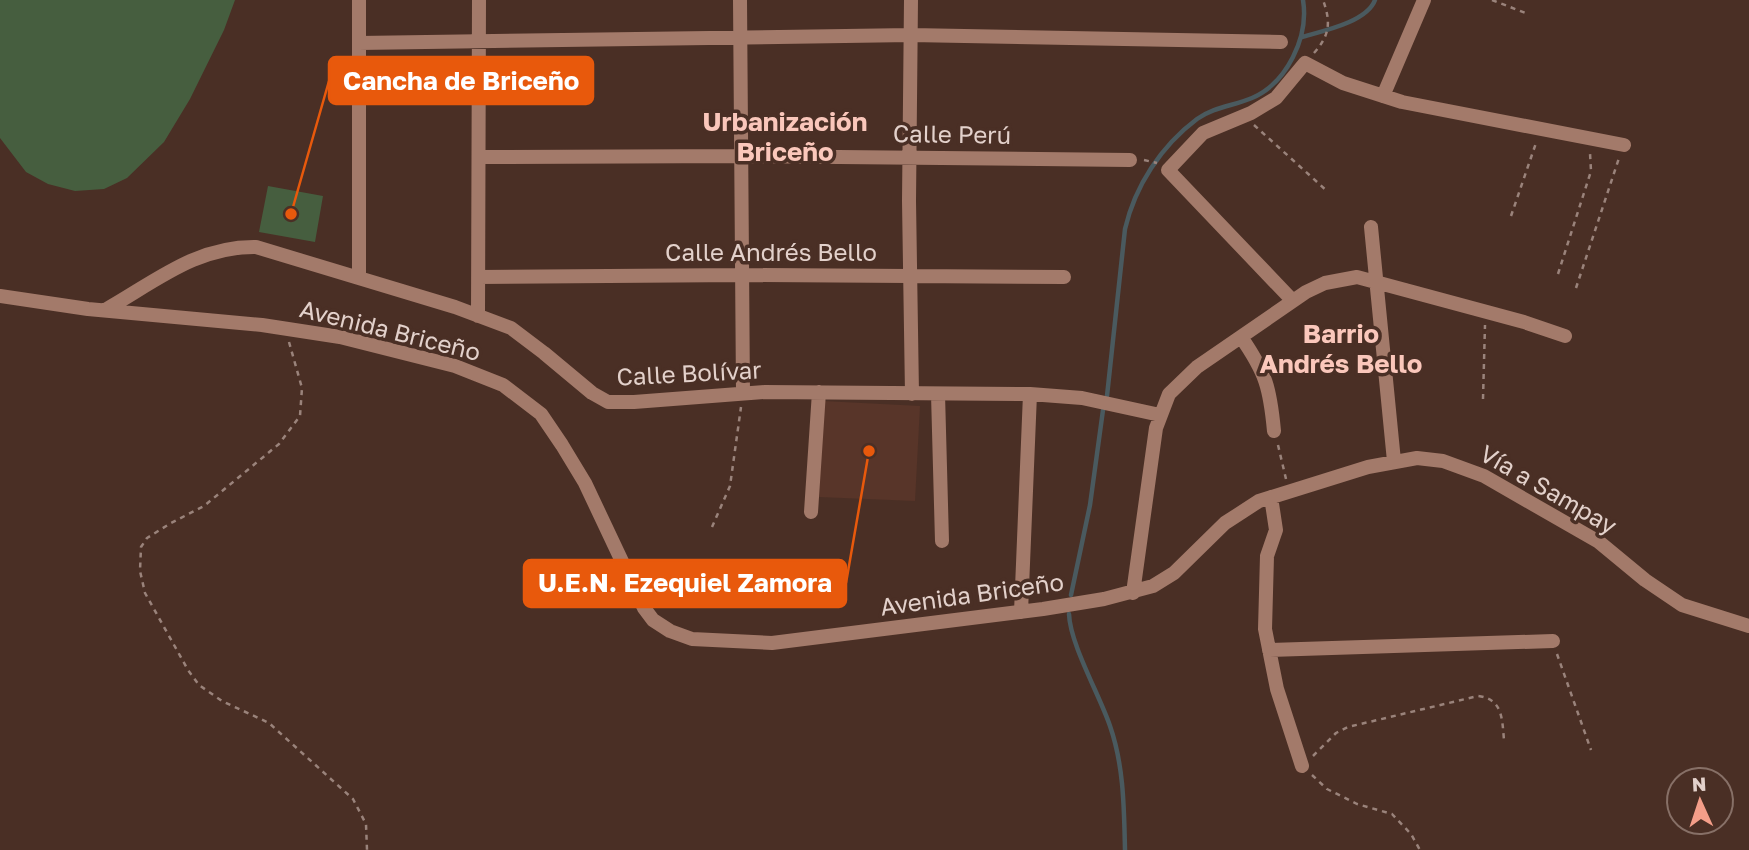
<svg xmlns="http://www.w3.org/2000/svg" width="1749" height="850" viewBox="0 0 1749 850" font-family="'Golos Text',sans-serif">
  <style>
    .built { fill: #583529 }
    .green { fill: #465e3f }
    .lines { fill: none; stroke-linecap: round; stroke-linejoin: round }
    .stream { stroke: #4a5a5f; stroke-width: 4.5 }
    .path { stroke: #9a837b; stroke-width: 2.5; stroke-dasharray: 5 5; stroke-linecap: butt }
    .minor { stroke: #a37a6a; stroke-width: 14 }
    .labels { text-anchor: middle; stroke-width: 7; stroke-linejoin: round; paint-order: stroke }
    .street-label { font-size: 24px; fill: #e3d1cb; stroke: #4a2f25 }
    .neighbourhood-label { font-size: 26px; font-weight: bold; fill: #fac7bb; stroke: #4a2f25 }
    .leader { fill: none; stroke: #e8590c; stroke-width: 2.5 }
    .callout-dot { fill: #e8590c; stroke: #4a2f25; stroke-width: 2.5 }
    .callout { fill: #e8590c; stroke: #e8590c; stroke-width: 2.5 }
    .callout-label { font-size: 26px; text-anchor: middle; font-weight: bold; fill: #fff }
  </style>
  <rect width="100%" height="100%" fill="#4a2f25"/>
  <path class="built" d="M823 401 920 406 915 501 819 497Z"/>
  <path class="green" d="M0 0H235L224 30 190 99 164 142 127 178 104 189 75 191 48 184 26 172 0 138Z
    M268 186 323 196 315 242 259 232Z"/>
  <g class="lines">
    <path class="stream" d="M1302 37C1323 31 1367 22 1375 0
      M1107 396 1125 229C1135 186 1161 146 1197 119 1214 107 1233 106 1252 98 1287 83 1309 37 1303 0
      M1071 595 1090 505 1103 410
      M1069 614C1070 644 1100 696 1110 726 1124 766 1124 809 1125 850"/>
    <path class="path" d="M1492 0 1528 14
      M1314 53C1330 35 1331 22 1323 0
      M1254 125 1327 191
      M1144 160 1157 163
      M1511 216 1536 143
      M1558 274 1591 171 1590 153
      M1576 288 1619 158
      M289 342 302 388 300 416 279 444 204 506 171 523 147 538 141 547 140 571 145 593 188 670 199 685 222 701 269 723 353 799 366 824 367 850
      M1483 399 1485 325
      M1278 445 1286 479
      M712 527 730 486 741 407
      M1557 654 1591 750
      M1313 756 1336 733 1348 727 1478 696C1503 699 1502 719 1504 740
      M1312 775 1327 789 1357 804 1392 814 1411 834 1420 850"/>
    <path class="minor" d="M359 0V278
      M740 0 743 393
      M911 0 909 201 912 394
      M359 43 911 35 1281 42
      M1383 96 1424 0
      M479 157 741 156 1130 160
      M1371 227 1394 461
      M478 277 742 275 1064 277
      M0 296 88 309 262 325 340 337 455 366 503 385 541 414 562 445 585 483 644 608 653 620 670 631 692 639 772 643 1043 609 1104 599 1153 586 1174 573 1225 523 1259 501 1368 467 1417 458 1443 461 1484 476 1599 542 1645 580 1682 605 1749 626
      M1293 301 1168 170 1203 133 1251 113 1276 98 1305 63 1343 83 1402 102 1624 145
      M105 310C155 282 196 246 256 247L455 307 511 328 544 353 592 393 608 402H634L765 392 1030 394 1082 398 1160 415
      M478 316 479 0
      M1241 337C1266 373 1270 388 1274 431
      M938 394 942 541
      M1271 497 1276 530 1267 556 1265 629 1277 689 1302 766
      M811 512 819 392
      M1133 593 1156 428 1169 394 1197 367 1306 292 1325 283 1357 277 1524 322 1565 336
      M1021 612 1030 394
      M1269 650 1553 641"/>
  </g>
  <g class="labels">
    <g class="street-label">
      <text transform="translate(952 135) rotate(1)" y="8">Calle Perú</text>
      <text x="771" y="261">Calle Andrés Bello</text>
      <text transform="translate(390 331) rotate(14)" y="8">Avenida Briceño</text>
      <text transform="translate(689 374) rotate(-3)" y="8">Calle Bolívar</text>
      <text transform="translate(1548 490) rotate(30)" y="8">Vía a Sampay</text>
      <text transform="translate(972 595) rotate(-8)" y="8">Avenida Briceño</text>
    </g>
    <g class="neighbourhood-label">
      <text x="785" y="131">Urbanización<tspan x="785" dy="30">Briceño</tspan></text>
      <text x="1341" y="343">Barrio<tspan x="1341" dy="30">Andrés Bello</tspan></text>
    </g>
  </g>
  <path class="leader" d="M291 214L329 81M869 451L846 583"/>
  <g class="callout-dot">
    <circle cx="291" cy="214" r="7"/>
    <circle cx="869" cy="451" r="7"/>
  </g>
  <g class="callout">
    <rect x="329" y="57" width="264" height="47" rx="7"/>
    <rect x="524" y="560" width="322" height="47" rx="7"/>
  </g>
  <g class="callout-label">
    <text x="461" y="90">Cancha de Briceño</text>
    <text x="685" y="592">U.E.N. Ezequiel Zamora</text>
  </g>
  <g transform="translate(1700 801) rotate(357)"><circle r="33" fill="#4a2f25" stroke="#877067" stroke-width="2"/>
  <path d="M0-5L12 26L0 18L-12 26Z" fill="#f49e89"/>
  <text y="-10" font-size="19" font-weight="bold" text-anchor="middle" fill="#e3d1cb">N</text>
  </g>
</svg>
